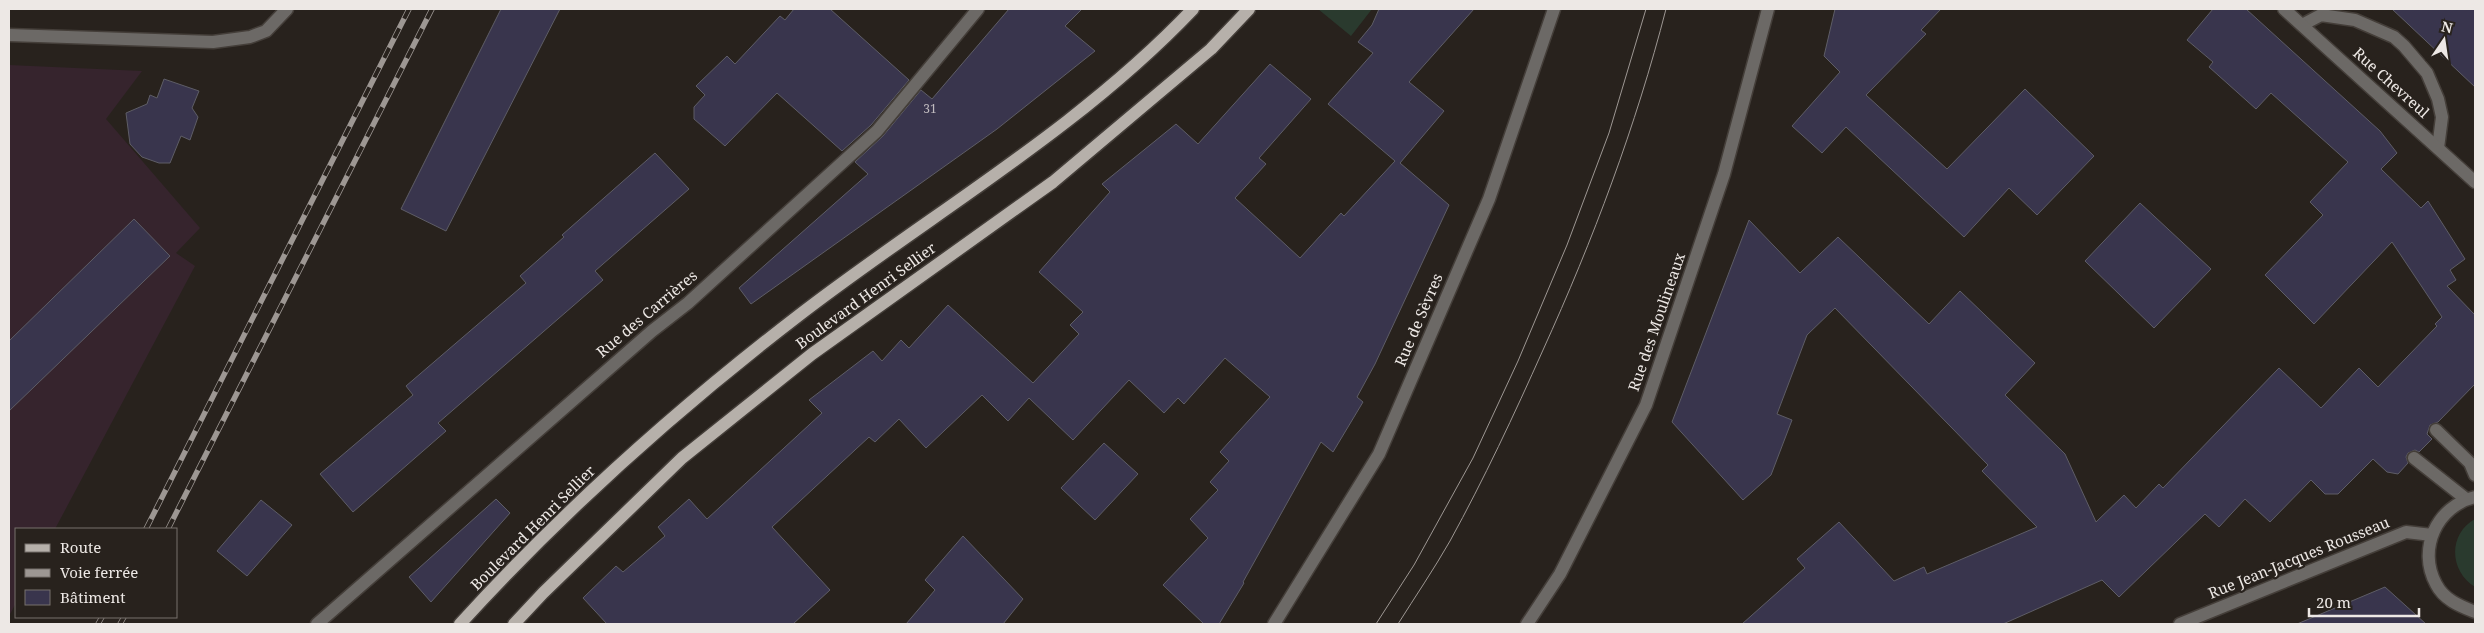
<svg xmlns="http://www.w3.org/2000/svg" width="2484" height="633" viewBox="0 0 2484 633" font-family="'Noto Serif',serif">
  <style>
    .education { fill: #36242d }
    .green { fill: #2a3a2e }
    .building { fill: #39354d; stroke: #5e5d66 }
    .lines { fill: none; stroke-linecap: round; stroke-linejoin: round }
    .service-casing { stroke: #443e39; stroke-width: 15 }
    .minor-casing { stroke: #443e39; stroke-width: 15 }
    .primary-casing { stroke: #443e39; stroke-width: 15 }
    .service { stroke: #6c6966; stroke-width: 12 }
    .minor { stroke: #6c6966; stroke-width: 12 }
    .primary { stroke: #b6b0aa; stroke-width: 12 }
    .tram { stroke: #9d9793; stroke-width: 1 }
    .rail-casing { stroke: #9d9793; stroke-width: 5.5 }
    .rail { stroke: #28221d; stroke-width: 4; stroke-dasharray: 11; stroke-linecap: butt }
    .labels { text-anchor: middle; stroke-width: 4.5; stroke-linejoin: round; paint-order: stroke }
    .number-label { font-size: 12px; fill: #c0bbbf }
    .street-label { font-size: 15px; fill: #ede8e5; stroke: #28221d }
  </style>
  <rect width="100%" height="100%" fill="#28221d"/>
  <path class="education" d="M9 65 142 71 106 119 200 228 176 253 195 266 55 529H16V603L9 616Z"/>
  <path class="green" d="M1318 9H1372L1351 36Z
    M2475 519V587C2449 571 2448 534 2475 519Z"/>
  <path class="building" d="M501 9H560L446 231 401 209Z
    M794 9H830L909 80 871 125 842 151 777 93 725 146 694 119V107L705 95 696 86 727 56 735 64 780 16 785 20Z
    M1009 9H1082L1065 26 1095 51 997 129 751 304 739 288 868 174 855 162 883 136 921 90 932 99Z
    M1379 9H1474L1409 82 1444 111 1400 163 1449 205 1375 364 1357 397 1363 402 1333 452 1321 442 1243 582 1244 583 1219 624H1204L1163 585 1208 538 1190 519 1218 490 1210 482 1229 461 1220 452 1270 397 1225 358 1184 404 1178 398 1164 413 1129 380 1073 440 1029 398 1008 421 982 395 926 448 899 419 875 442 869 437 772 527 830 590 793 624H607L583 598 616 566 623 572 665 536 658 527 689 499 707 519 822 413 809 400 873 351 882 361 901 340 909 348 948 305 1033 383 1079 334 1070 325 1083 312 1039 272 1110 192 1102 184 1176 124 1198 144 1270 64 1311 99 1259 158 1266 164 1235 198 1300 258 1341 213 1344 216 1395 161 1328 104 1373 53 1358 42 1372 25Z
    M1835 9H1941L1921 30 1926 34 1866 95 1947 169 2025 89 2094 156 2037 215 2009 188 1964 237 1846 127 1822 153 1792 126 1840 72 1824 56Z
    M2213 9H2246L2380 131 2397 153 2381 169 2421 208 2428 201 2465 259 2450 270 2456 280 2447 286 2475 315V384L2438 422 2430 425 2427 434 2432 439 2419 452 2415 450 2408 453 2406 457 2408 463 2398 474 2387 472 2373 459 2338 494H2325L2311 480 2270 522 2245 499 2219 527 2205 514 2119 597 2102 580 2003 624H1742L1805 568 1797 559 1839 522 1894 581 1924 567 1927 574 2037 527 1982 471 1988 465 1835 308 1807 335 1777 414 1792 420 1771 475 1743 500 1672 422 1749 220 1800 273 1838 237 1929 324 1960 291 2035 363 2005 395 2065 454 2096 522 2124 495 2136 508 2159 484 2163 488 2279 368 2321 408 2359 368 2378 387 2437 326 2435 324 2442 317 2392 242 2314 324 2265 275 2323 215 2310 202 2348 162 2271 93 2256 109 2209 67 2213 62 2187 40Z
    M2392 9H2475V87Z
    M164 79 199 91 192 108 198 117 190 140 181 136 170 163H159L142 157 130 144 126 113 147 104 150 95 157 98Z
    M655 153 689 189 595 271 603 280 438 423 446 431 353 512 320 474 413 395 406 386 526 283 520 276 564 237 562 235Z
    M2140 203 2211 269 2154 328 2085 261Z
    M134 219 170 256 9 411V341Z
    M1104 443 1138 474 1095 520 1061 488Z
    M496 499 510 513 431 602 409 577Z
    M261 500 292 525 247 576 217 551Z
    M963 536 1023 599 1003 624H906L935 590 925 580Z
    M2385 587 2426 624H2297Z"/>
  <g class="lines">
    <defs>
      <path id="service" d="M2302 25 2321 15 2355 20 2394 37 2404 46 2427 73 2438 99 2442 117 2438 148
        M2436 430 2470 463 2475 475
        M2414 458 2466 499"/>
      <path id="minor" d="M2284 9 2475 182
        M9 35 213 42 250 37 266 31 287 9
        M2475 497C2437 506 2417 549 2436 584 2444 600 2460 606 2475 612
        M317 624 652 331 688 303 877 131 978 9
        M1274 624 1379 454 1489 199 1554 9
        M1527 624 1560 574 1646 405 1724 174 1768 9
        M2180 624 2406 532 2432 535"/>
      <path id="primary" d="M460 624C563 511 677 409 798 316 930 214 1077 131 1193 9
        M514 624 543 593 682 458 812 354 1053 182 1211 49 1249 9"/>
    </defs>
    <use href="#service" class="service-casing"/>
    <use href="#minor" class="minor-casing"/>
    <use href="#primary" class="primary-casing"/>
    <use href="#service" class="service"/>
    <use href="#minor" class="minor"/>
    <use href="#primary" class="primary"/>
    <path class="tram" d="M1376 624 1414 565 1473 458 1518 361 1567 245 1609 133 1646 9
      M1398 624C1415 597 1434 569 1450 541 1484 479 1514 415 1543 350 1593 240 1636 126 1666 9"/>
    <defs>
      <path id="rail" d="M146 529 409 9
        M168 529 432 9
        M98 624 102 617
        M120 624 124 617"/>
    </defs>
    <use href="#rail" class="rail-casing"/>
    <use href="#rail" class="rail"/>
  </g>
  <g class="labels">
    <g class="number-label">
      <text x="930" y="113">31</text>
    </g>
    <g class="street-label">
      <text transform="translate(2391 83) rotate(42)" y="5">Rue Chevreul</text>
      <text transform="translate(866 296) rotate(-36)" y="5">Boulevard Henri Sellier</text>
      <text transform="translate(647 314) rotate(-40)" y="5">Rue des Carrières</text>
      <text transform="translate(1419 320) rotate(-67)" y="5">Rue de Sèvres</text>
      <text transform="translate(1657 322) rotate(-71)" y="5">Rue des Moulineaux</text>
      <text transform="translate(533 528) rotate(-45)" y="5">Boulevard Henri Sellier</text>
      <text transform="translate(2299 558) rotate(-22)" y="5">Rue Jean-Jacques Rousseau</text>
    </g>
  </g>
  <rect width="2484" height="633" fill="none" stroke="#ede8e5" stroke-width="20"/>
  <rect x="15" y="528" width="162" height="90" fill="#28221d" stroke="#77716d"/>
  <rect x="25" y="544" width="25" height="8" fill="#b6b0aa" stroke="#77716d"/>
  <text x="60" y="553" font-size="15" fill="#ede8e5">Route</text>
  <rect x="25" y="569" width="25" height="8" fill="#9d9793" stroke="#77716d"/>
  <text x="60" y="578" font-size="15" fill="#ede8e5">Voie ferrée</text>
  <rect x="25" y="590" width="25" height="15" fill="#39354d" stroke="#77716d"/>
  <text x="60" y="603" font-size="15" fill="#ede8e5">Bâtiment</text>
  <g transform="translate(2444 40) rotate(13)" stroke="#28221d" stroke-width="4" paint-order="stroke">
  <path d="M0-4L9 19L0 12L-9 19Z" fill="#ede8e5"/>
  <text y="-8" font-size="14" font-weight="bold" text-anchor="middle" fill="#ede8e5">N</text>
  </g>
  <path d="M2309 608v8h110v-8" fill="none" stroke="#ede8e5" stroke-width="2.5"/>
  <text x="2316" y="608" font-size="15" fill="#ede8e5" stroke="#28221d" stroke-width="4" paint-order="stroke">20 m</text>
</svg>
